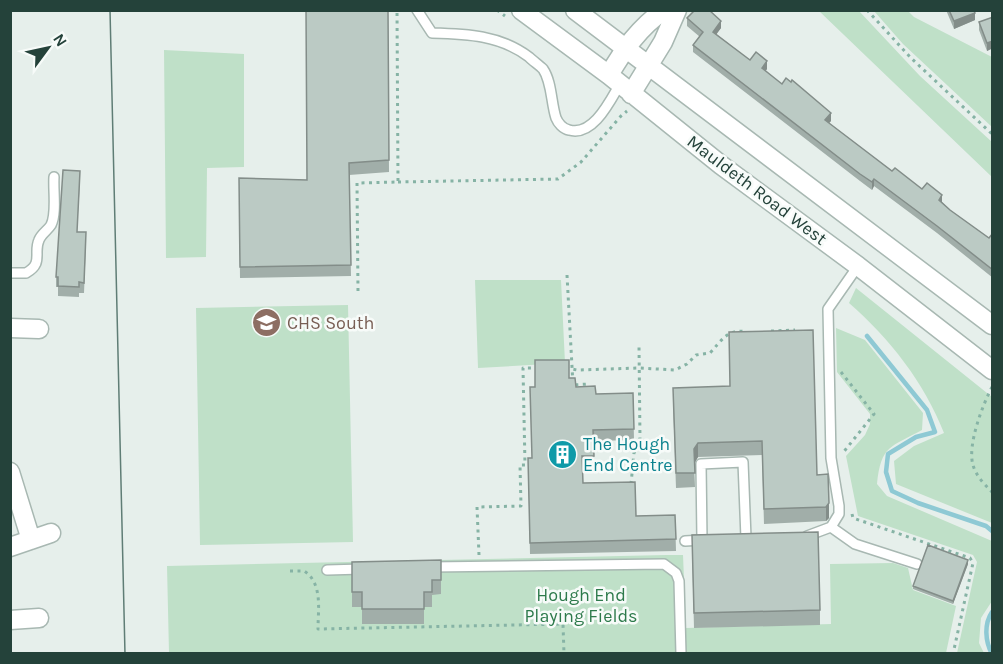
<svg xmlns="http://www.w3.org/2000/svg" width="1003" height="664" viewBox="0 0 1003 664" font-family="Karla,sans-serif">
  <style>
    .green { fill: #bfe0c8 }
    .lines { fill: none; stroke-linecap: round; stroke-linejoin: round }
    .stream { stroke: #8ec9d4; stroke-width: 4.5 }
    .service-casing { stroke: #a8b8b2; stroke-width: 12 }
    .minor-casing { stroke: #a8b8b2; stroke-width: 21 }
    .tertiary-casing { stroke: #a8b8b2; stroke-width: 21 }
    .path { stroke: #86b3a5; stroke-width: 3; stroke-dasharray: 3 4.5; stroke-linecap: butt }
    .service { stroke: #fff; stroke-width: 9 }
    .minor { stroke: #fff; stroke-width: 18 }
    .tertiary { stroke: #fff; stroke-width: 18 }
    .tram { stroke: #5f7d75; stroke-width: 1.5 }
    .wall { fill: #a1aea9 }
    .shaded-wall { fill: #838d89 }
    .building { fill: #bbcac4; stroke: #838d89; stroke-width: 1.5 }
    .labels { text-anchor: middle; stroke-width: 5; stroke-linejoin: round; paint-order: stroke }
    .street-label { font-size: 18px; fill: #24423a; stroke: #f7fbf9 }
    .education-label { font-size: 18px; fill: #785e54; stroke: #f7fbf9; text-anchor: start }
    .culture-label { font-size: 18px; fill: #0d838f; stroke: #f7fbf9; text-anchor: start }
    .park-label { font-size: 18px; fill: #2d7a4b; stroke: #f7fbf9 }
  </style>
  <rect width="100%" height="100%" fill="#e6efeb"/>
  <path class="green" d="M819 11H859L920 76 992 142V177Z
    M874 11H908L914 17 992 57V127L903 44Z
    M164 50 244 54V167L207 168 206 257 166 258Z
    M475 280H561L565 363 478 368Z
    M856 288 992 397V523L896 484 894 461 914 446 944 433C924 382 890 339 849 303Z
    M348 305 353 542 200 545 196 308Z
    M836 328 865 340 923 413 922 430C891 447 881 445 877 484L887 496 992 541V601L981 618 979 643 984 653H957L977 562 973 555 858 516 846 456 865 435 870 424V414L837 372Z
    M666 555H683L686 628 831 624 830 564 893 563 908 568 913 590 956 606 946 653H169L167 566Z"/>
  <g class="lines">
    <path class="stream" d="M867 336 927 410 935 432 916 437 888 454 886 472 892 491 918 503 986 526 992 531
      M992 654C985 641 984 624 992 612"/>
    <defs>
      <path id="service" d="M417 10 432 33C467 34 500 35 529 57 533 61 539 65 543 69 552 82 551 103 556 118 558 123 563 129 569 130 593 137 610 101 620 84
        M10 273H26C44 263 33 253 39 240 41 234 48 230 51 225 57 213 53 191 54 177
        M831 527 855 544 917 564
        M807 536 831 527 839 514V506L831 458 828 309 858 266
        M702 540 701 464 743 462 746 538
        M685 541 703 540
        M430 567 664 564 676 573 679 581 681 654
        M327 570 362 569"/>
      <path id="minor" d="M10 328 39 329
        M10 472 31 540
        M10 547 51 533
        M10 620 39 618"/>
      <path id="tertiary" d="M521 10 609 75 721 165 858 266 992 370
        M575 10 992 325
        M609 75C624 49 639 28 664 10
        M631 94 663 42 677 10"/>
    </defs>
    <use href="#service" class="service-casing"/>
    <use href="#minor" class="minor-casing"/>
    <use href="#tertiary" class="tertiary-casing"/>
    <path class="path" d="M497 10 505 16
      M867 10 911 58 992 134
      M398 182 558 179 581 162 621 116 627 111
      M567 275 573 385 588 384V389
      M358 291 357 183 398 182 397 10
      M771 331 795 330
      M566 368 577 370 639 368 675 370 687 364 696 355 710 353C722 340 728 328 747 332
      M841 372 874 414 842 454
      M992 387C983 404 967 445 973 465 976 476 985 485 992 492
      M631 484 634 453 640 440 639 346
      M852 514 853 518 970 558 973 563 953 654
      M479 555 477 507 521 506 520 465H525L523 368H538
      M290 571H304C323 583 318 610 318 629L563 624 564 654"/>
    <use href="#service" class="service"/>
    <use href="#minor" class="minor"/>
    <use href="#tertiary" class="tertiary"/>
    <path class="tram" d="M110 10 125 654"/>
  </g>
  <path class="wall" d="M388 10 389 172 349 175 351 276 240 278 239 178 307 180Z
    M946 10H974L975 20 954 29Z
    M993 17V48L987 51 979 30V22Z
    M687 18 721 28 716 34 750 60 767 69 765 71 831 121 829 123 892 171 922 189 942 202 950 210 989 238 993 233V278L937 233 874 186 872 190 860 181 693 52V45L700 37 687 26Z
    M80 182 77 230V232L86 243 84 293H79V297L58 296V287H56V277Z
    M569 378 576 387 596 394 633 393 634 440 593 441 594 467H583V483L636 516 675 515 676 551 530 554 528 458H532L535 387Z
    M730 386 817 475 828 474 829 518 826 521 764 524 762 455 698 457 694 464 695 487 676 488 673 402Z
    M692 549 820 610V625L694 628Z
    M441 560V594L432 595V607H424V624H362V607H352V562Z
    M968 564 953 604 913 589V586Z"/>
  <path class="shaded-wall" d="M975 13V20L954 29V21Z
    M721 21V28L713 39V32Z
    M993 41V48L987 51V43Z
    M767 61V69L762 76V68Z
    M831 113V121L825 127V120Z
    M874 179V186L872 190V182Z
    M942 195V202L939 208V200Z
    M698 443V457L694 464V449Z
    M829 503V518L826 521V507Z
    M968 560V564L953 604V601Z"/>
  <path class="building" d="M306 10H388L389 160 349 163 351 265 240 267 239 178 307 180Z
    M695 10H709L721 21 713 32 750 60 756 52 767 61 762 68 782 84 786 78 791 82 792 80 831 113 825 120 892 171 895 168 922 189 927 183 942 195 939 200 950 210 989 238 993 233V270L937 226 874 179 872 182 860 174 693 45 703 32 687 18Z
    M949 10H974L975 13 954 21Z
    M993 17V41L987 43 979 22Z
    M63 170 80 171 77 232H86L84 283 79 282V287L58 286V277H56Z
    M813 330 817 475 828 474 829 503 826 507 764 509 762 441 698 443 694 449 695 473H676L673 388 730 386 729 332Z
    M535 360H569V378H575L576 387 595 386 596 394 633 393 634 429 593 430 594 456H582L583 483 635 482 636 516 675 515 676 539 530 543 528 458H532L530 387H535Z
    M818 532 820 610 694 613 692 535Z
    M928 545 968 560 953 601 913 586Z
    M441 560V580H432V592H424V609H362V592H352V562Z"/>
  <defs>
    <symbol id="school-disc" viewBox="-11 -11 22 22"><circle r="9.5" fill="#8d6e63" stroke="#f7fbf9"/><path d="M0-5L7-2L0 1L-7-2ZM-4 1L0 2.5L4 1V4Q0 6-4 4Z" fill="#fff"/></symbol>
    <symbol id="building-disc" viewBox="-11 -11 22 22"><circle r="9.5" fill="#0f9aa8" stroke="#f7fbf9"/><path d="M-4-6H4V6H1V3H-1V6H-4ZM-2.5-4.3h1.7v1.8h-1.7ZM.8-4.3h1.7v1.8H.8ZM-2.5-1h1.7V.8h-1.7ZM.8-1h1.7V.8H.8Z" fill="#fff"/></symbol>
  </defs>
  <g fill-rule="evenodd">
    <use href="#school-disc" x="250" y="306" width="33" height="33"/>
    <use href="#building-disc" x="546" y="438" width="33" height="33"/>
  </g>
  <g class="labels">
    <g class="street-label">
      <text transform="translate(757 190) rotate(37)" y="6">Mauldeth Road West</text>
    </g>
    <g class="education-label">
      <text x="287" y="329">CHS South</text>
    </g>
    <g class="culture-label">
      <text x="583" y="450">The Hough<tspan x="583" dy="21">End Centre</tspan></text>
    </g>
    <g class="park-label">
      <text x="581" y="601">Hough End<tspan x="581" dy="21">Playing Fields</tspan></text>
    </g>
  </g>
  <rect width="1003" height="664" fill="none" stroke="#24423a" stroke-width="24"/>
  <g transform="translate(48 48) rotate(57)" stroke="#f7fbf9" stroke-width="4.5" paint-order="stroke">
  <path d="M0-4.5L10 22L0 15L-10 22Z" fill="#24423a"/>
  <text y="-9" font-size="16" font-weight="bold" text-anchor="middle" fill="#24423a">N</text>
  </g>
</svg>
